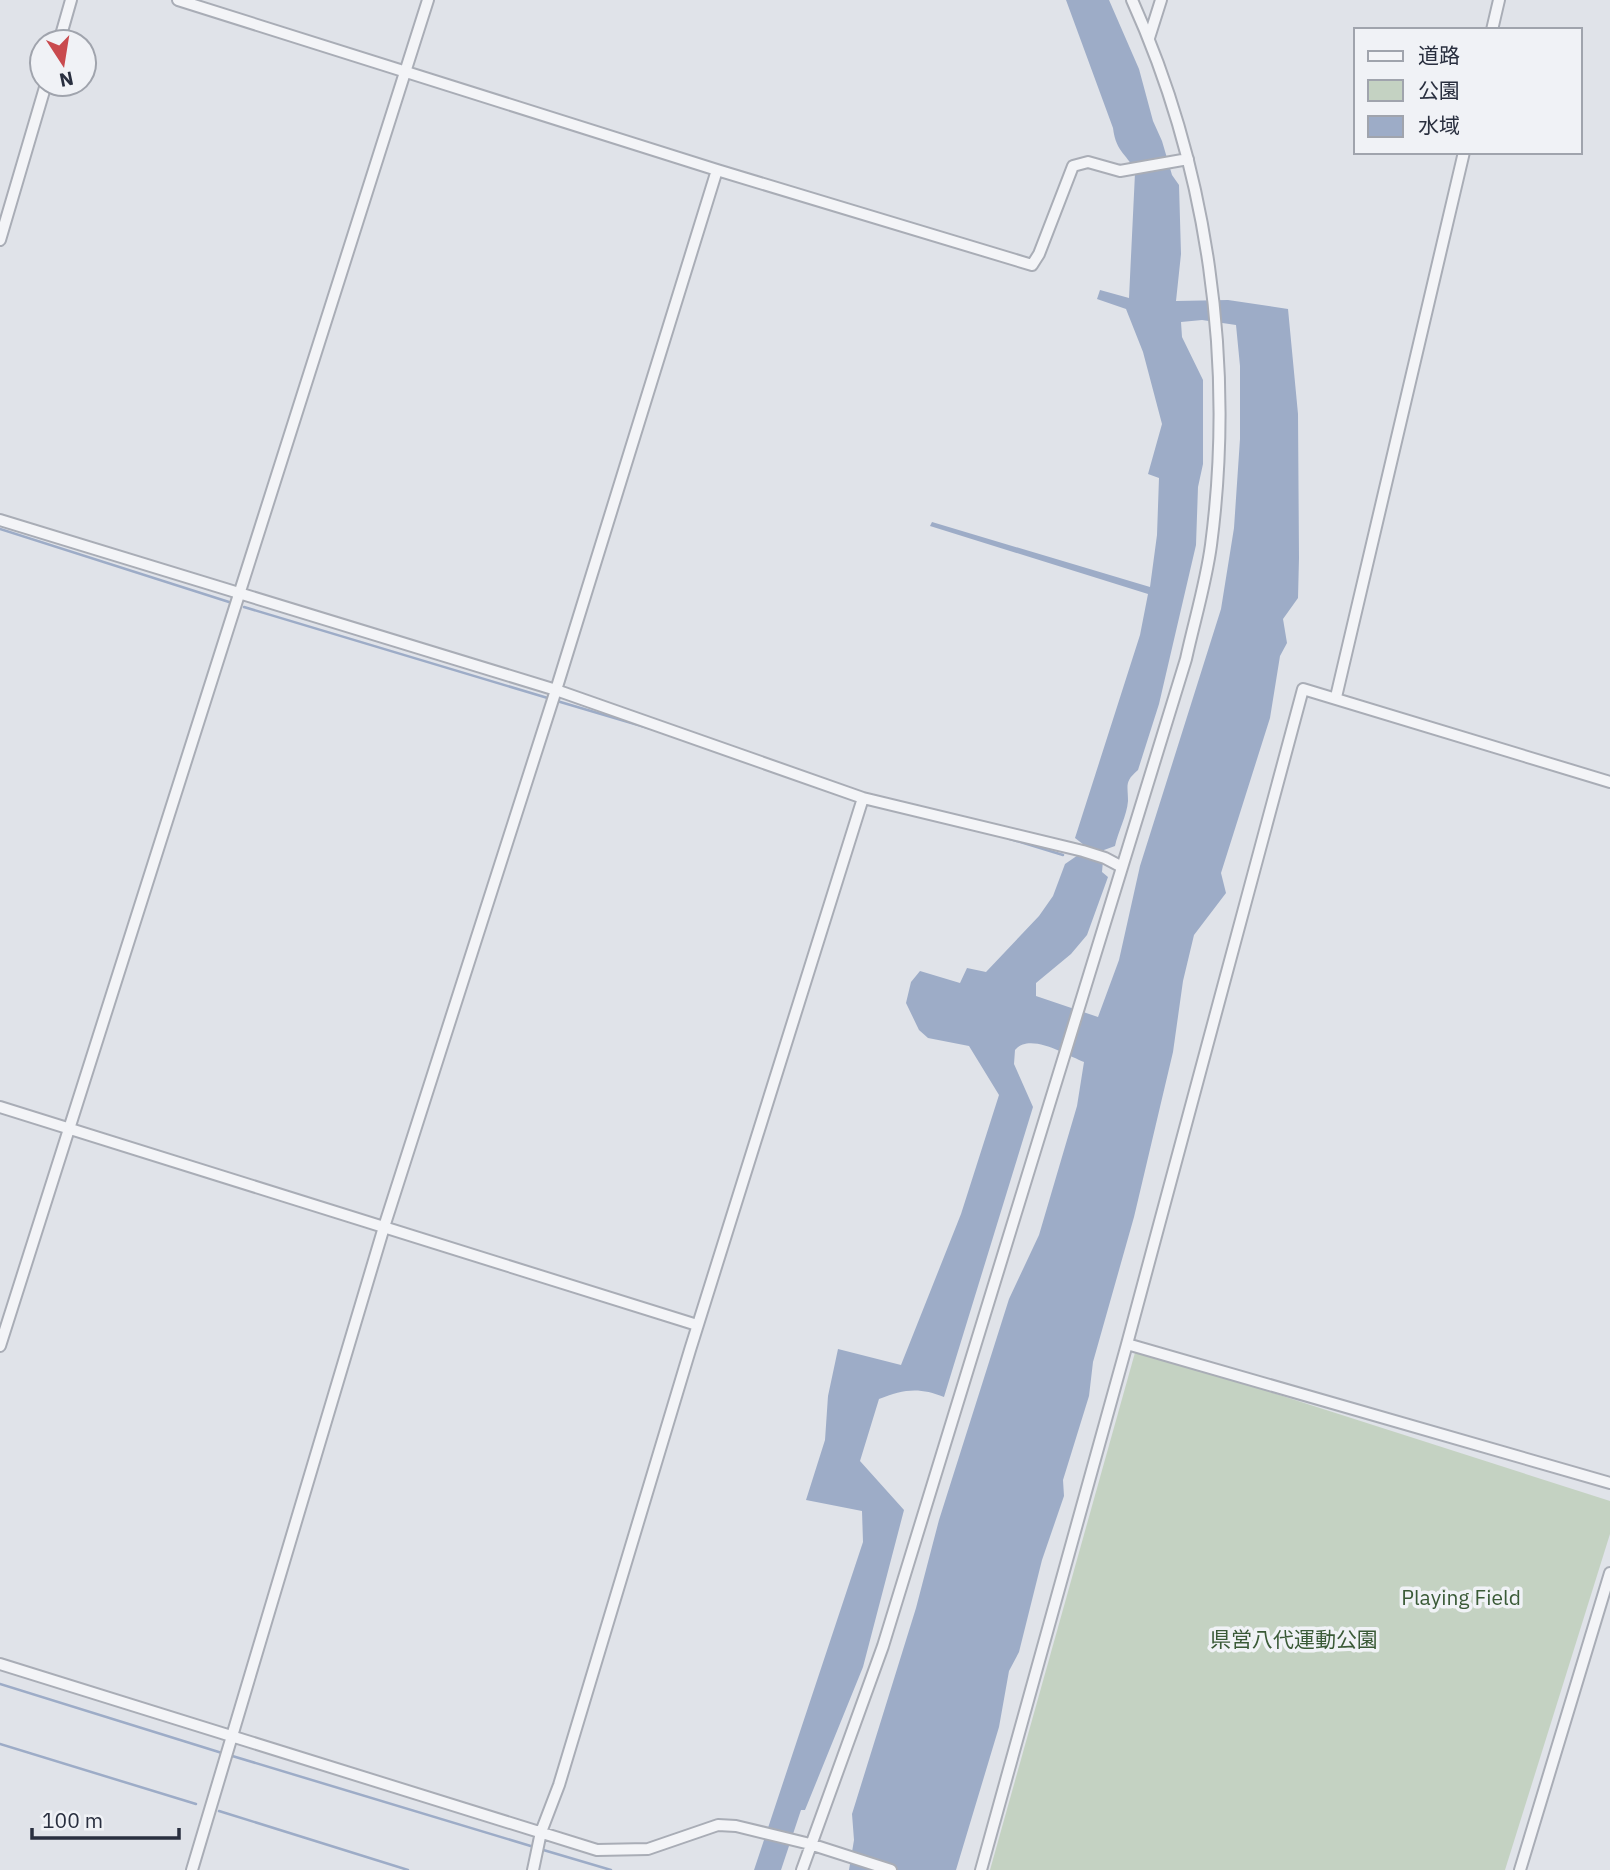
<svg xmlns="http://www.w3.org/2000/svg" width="1610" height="1870" viewBox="0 0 1610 1870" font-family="'IBM Plex Sans','Noto Sans JP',sans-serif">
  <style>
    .green { fill: #c4d2c2 }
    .water { fill: #9dacc7; fill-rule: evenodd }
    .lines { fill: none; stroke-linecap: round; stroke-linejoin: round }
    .stream { stroke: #9dacc7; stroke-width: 2.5 }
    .minor-casing { stroke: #a9adb6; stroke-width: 14 }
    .minor { stroke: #f3f4f7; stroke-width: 10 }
    .labels { text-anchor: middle; stroke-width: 7; stroke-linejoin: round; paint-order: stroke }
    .park-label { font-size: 21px; fill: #3a5a37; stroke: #f0f2f6 }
  </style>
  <rect width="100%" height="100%" fill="#e0e3e9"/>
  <path class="green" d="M1136 1349 1610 1501V1534L1505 1870H990Z"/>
  <path class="water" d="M1066 0H1109L1139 69 1153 121 1162 141 1172 175 1179 185 1181 254 1176 301 1228 300 1288 309 1298 414 1299 558 1298 598 1283 619 1287 643 1280 656 1270 718 1221 873 1226 893 1194 935 1183 981 1173 1052 1134 1217 1093 1362 1089 1396 1063 1480 1064 1496 1042 1560 1019 1652 1009 1671 999 1727 956 1870H849L854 1840 852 1814 916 1608 939 1520 1009 1299 1039 1235 1077 1106 1084 1062C1066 1055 1030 1032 1015 1050L1014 1064 1033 1107 944 1397C920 1387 903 1389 879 1399L860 1461 904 1510 863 1667 805 1810H801L781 1870H754L863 1542 862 1511 806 1500 825 1440 828 1396 838 1349 901 1365 961 1214 999 1095 969 1046 928 1038 919 1030 906 1003 911 982 920 971 960 983 967 968 986 972 1039 916 1053 896 1065 864 1081 853 1084 845 1075 838 1140 635 1148 594 930 526 932 522 1150 587 1157 535 1159 478 1148 474 1162 424 1143 352 1126 309 1097 299 1100 290 1129 298 1135 173C1129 154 1116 154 1113 128ZM1202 320 1236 325 1240 366V439L1234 528 1221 609 1140 866 1119 960 1098 1017 1036 996V983L1071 954 1087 935 1108 877 1102 872 1104 850 1115 846C1118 832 1127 815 1128 801 1128 785 1124 782 1138 770L1159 704 1196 545 1198 487 1203 464V380L1182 337 1181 322Z"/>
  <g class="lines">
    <path class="stream" d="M0 529 229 602
      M244 607 551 699
      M557 701 655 730
      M1010 839 1063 855
      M0 1684 222 1753
      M0 1744 196 1804
      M229 1755 534 1847
      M219 1811 408 1870
      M540 1849 611 1870"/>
    <defs>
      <path id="minor" d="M178 0 717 170 1032 265 1039 254 1073 166 1088 162 1120 171 1188 159
        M1492 30 1499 0
        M1149 38 1161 0
        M59 42 71 0
        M0 240 46 84
        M0 520 556 690 863 798 1083 851 1105 858 1122 867
        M1336 697 1464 152
        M0 1107 697 1325
        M1127 1344 1610 1483
        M0 1346 428 0
        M0 1664 597 1850 648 1849 718 1825 736 1826 810 1844 891 1870
        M192 1870 384 1227 556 690 717 170
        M533 1870 541 1832 559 1785 690 1350 863 798
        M802 1870 883 1646 1186 659C1194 622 1206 583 1211 545 1235 362 1208 168 1132 0
        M981 1870 1127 1344 1303 689 1610 782
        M1520 1870 1610 1573"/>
    </defs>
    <use href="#minor" class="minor-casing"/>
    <use href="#minor" class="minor"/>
  </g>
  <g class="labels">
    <g class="park-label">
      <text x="1461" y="1605">Playing Field</text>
      <text x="1294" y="1647">県営八代運動公園</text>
    </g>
  </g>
  <rect x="1354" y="28" width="228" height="126" fill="#f0f2f6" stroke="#a0a4ad" stroke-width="2"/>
  <rect x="1368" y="51" width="35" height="10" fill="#f3f4f7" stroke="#a0a4ad" stroke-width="2"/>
  <text x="1418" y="63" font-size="21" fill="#292f3f">道路</text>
  <rect x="1368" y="80" width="35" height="21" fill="#c4d2c2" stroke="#a0a4ad" stroke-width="2"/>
  <text x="1418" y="98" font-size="21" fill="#292f3f">公園</text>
  <rect x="1368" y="116" width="35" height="21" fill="#9dacc7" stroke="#a0a4ad" stroke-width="2"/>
  <text x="1418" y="133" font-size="21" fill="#292f3f">水域</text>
  <g transform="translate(63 63) rotate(168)"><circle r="33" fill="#f0f2f6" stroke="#a0a4ad" stroke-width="2"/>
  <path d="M0-5L12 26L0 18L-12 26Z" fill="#c94a4e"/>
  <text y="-10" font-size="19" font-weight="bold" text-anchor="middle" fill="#292f3f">N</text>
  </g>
  <path d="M32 1828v10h147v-10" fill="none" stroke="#292f3f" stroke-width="3.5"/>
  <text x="42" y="1828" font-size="21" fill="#292f3f" stroke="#f0f2f6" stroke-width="5" paint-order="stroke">100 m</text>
</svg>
